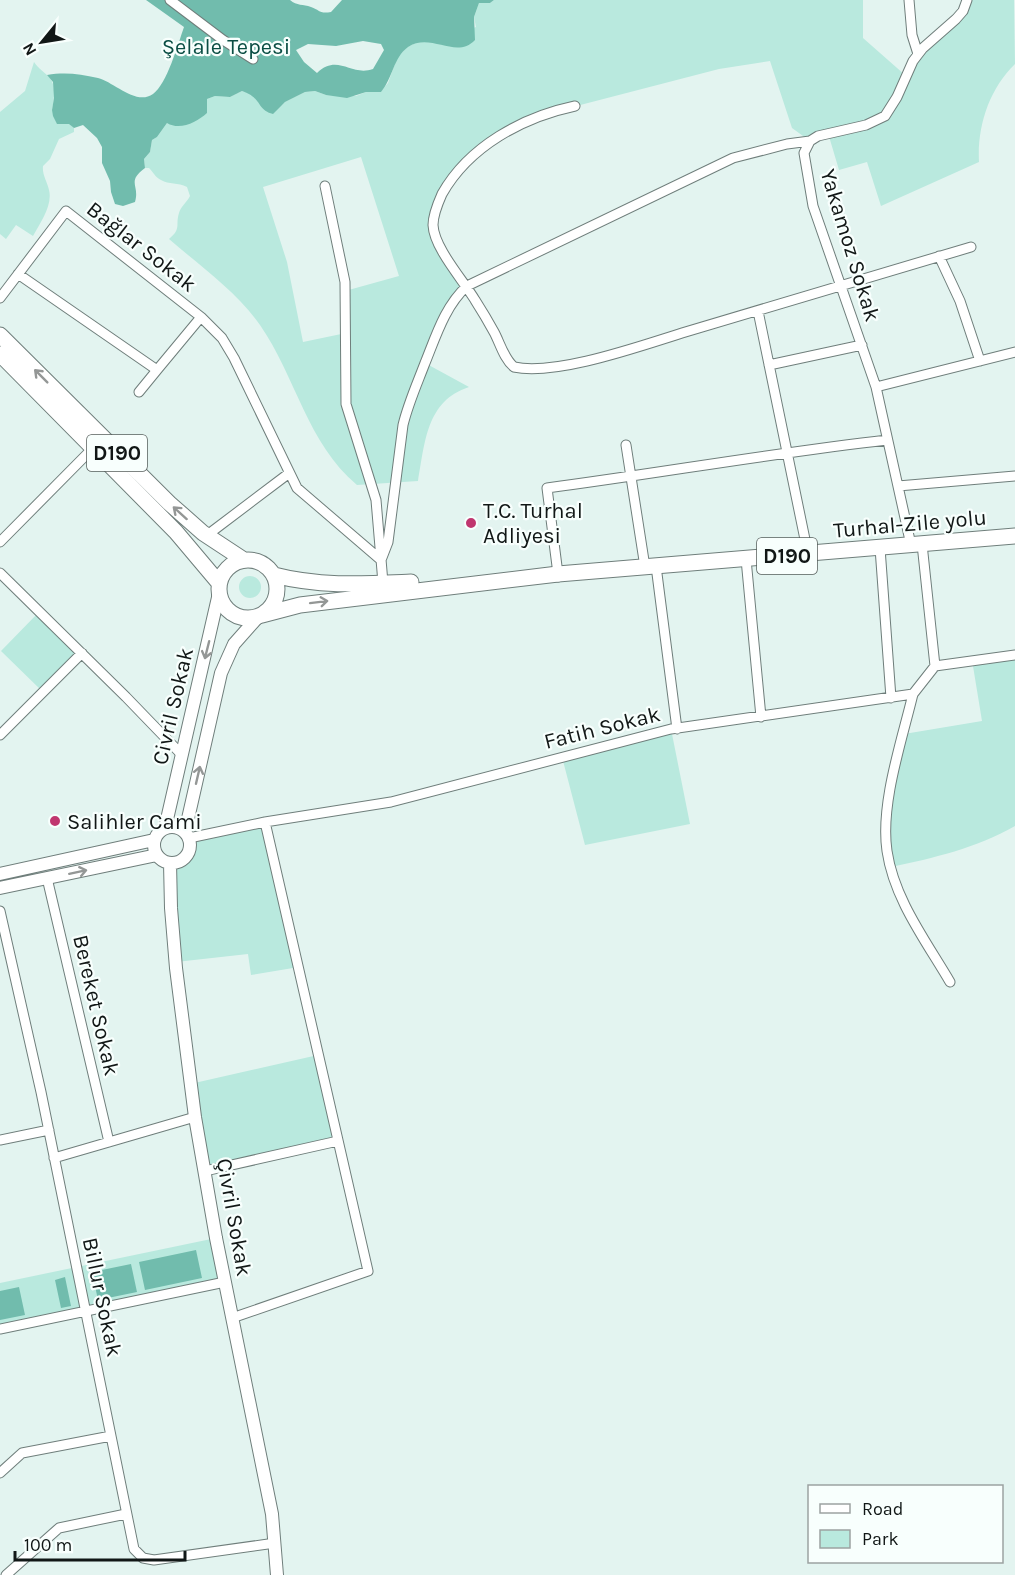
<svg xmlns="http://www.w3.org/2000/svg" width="1015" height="1575" viewBox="0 0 1015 1575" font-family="Karla,sans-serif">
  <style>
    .green { fill: #b9e9de; fill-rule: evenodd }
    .forest { fill: #71bcad; fill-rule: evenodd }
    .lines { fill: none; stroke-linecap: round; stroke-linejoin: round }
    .minor-casing { stroke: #6f7e7b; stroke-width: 11 }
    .tertiary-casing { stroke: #6f7e7b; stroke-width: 14 }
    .primary-casing { stroke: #6f7e7b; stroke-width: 17 }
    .trunk-casing { stroke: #6f7e7b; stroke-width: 17 }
    .minor { stroke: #fff; stroke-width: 9 }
    .tertiary { stroke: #fff; stroke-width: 12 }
    .primary { stroke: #fff; stroke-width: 15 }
    .trunk { stroke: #fff; stroke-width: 15 }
    .oneway { stroke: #949796 }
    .poi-dot { fill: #c0366f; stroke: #f8fffd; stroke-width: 2 }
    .labels { text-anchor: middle; stroke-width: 4.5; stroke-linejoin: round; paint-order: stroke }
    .shield { fill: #f8fffd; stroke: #565d5b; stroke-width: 1.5 }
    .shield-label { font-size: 21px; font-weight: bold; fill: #111716 }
    .park-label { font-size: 22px; fill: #0a4e44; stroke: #f8fffd }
    .street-label { font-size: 22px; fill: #111716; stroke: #f8fffd }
    .poi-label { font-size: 22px; fill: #111716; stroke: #f8fffd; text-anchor: start }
  </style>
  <rect width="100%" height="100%" fill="#e3f4f0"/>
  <path class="green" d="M494 0H863V38L905 75 967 0H1014L1015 64C989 89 977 127 979 162L881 206 867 162 839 170 828 133 810 141 792 128 770 61 719 69 534 117 462 165 434 216 437 238 467 286 459 293 425 363 469 387C426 401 425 443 418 481L357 485C307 443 296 377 260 325 236 291 200 266 169 239 182 228 175 226 179 213 181 206 187 202 190 196L187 187C178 182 169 185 161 180 156 178 153 172 149 168H145L144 159 150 152 152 140 157 137 167 123 207 113V99L215 96 230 97 242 91 253 94 273 113 285 102 305 92 315 91 326 95 356 96 366 92 381 91 388 83 397 58 407 47 418 42H434L476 27 474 17 479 3H490ZM361 157 399 276 345 291 346 333 303 342 287 262 263 187Z
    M34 62C39 69 43 71 48 76 57 84 54 100 52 110L65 123 70 124 74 128V132L59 139 50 159 43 166C42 175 47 181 49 190 53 205 40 223 33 236L16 225 6 239 0 234V112L25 91Z
    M239 587a11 11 0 1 1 22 0a11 11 0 1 1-22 0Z
    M39 612 82 653 43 692 1 651Z
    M1015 655V826C976 848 934 858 891 867L886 823 904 734 982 721 972 660Z
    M671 729 690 824 585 845 562 757Z
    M265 822 299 967 251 975 248 954 176 962 174 863C187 860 192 851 189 838Z
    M318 1055 338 1141 205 1171 190 1084Z
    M216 1238 225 1282 0 1329V1283Z"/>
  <path class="forest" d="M146 0H290C297 6 303 4 311 7 320 10 319 14 331 12L342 0H494L490 3H479L474 17 475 40C456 60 431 32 408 47 393 58 393 78 381 92H366L347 98 326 95 315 91 305 92 285 102 273 114C256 110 263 98 242 91L230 97 215 96 207 99V113C197 122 180 131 167 123L157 137 152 140 150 152 144 159 145 168C126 182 140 185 135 202L123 206 115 204 111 192 110 181 102 163V147L97 138 83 125 74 128 69 124H57L53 116 52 110 54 98 53 82 47 75C65 72 80 74 98 78 114 82 136 106 153 94 167 84 178 44 184 27ZM363 41 381 44 384 50 373 69C351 77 338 53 317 73L304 62 296 50 308 44 336 46Z
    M196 1250 202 1278 145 1290 139 1262Z
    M131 1264 137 1292 98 1300 92 1272Z
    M65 1277 71 1306 61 1308 55 1280Z
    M19 1287 25 1315 0 1320V1291Z"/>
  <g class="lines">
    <defs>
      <path id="minor" d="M170 0 223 40 253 59
        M909 0 912 35 918 54
        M575 106C523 117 469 146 442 194 438 203 433 215 433 225 434 248 463 280 475 300 482 311 488 321 494 332 500 343 504 359 514 367 556 376 640 346 682 333 779 305 875 275 971 247
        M325 186 345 282 346 404 376 500 383 583
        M939 256 960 301 980 361
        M18 274 157 370 201 317
        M0 298 66 211 201 317 222 338 234 358 297 488 381 560 388 542 403 425C408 404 417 384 425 363 436 336 445 306 467 286L733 158 787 144 810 141
        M758 311 808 554
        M769 365 862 345
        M876 387 1015 352
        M139 392 157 370
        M626 445 645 567
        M898 486 1015 476
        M206 536 288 474
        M0 542 93 448
        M922 544 935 666
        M911 545 876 387 813 206 804 153 810 141 818 136 866 125 885 116 897 97 913 61 923 48 956 19 963 11 967 0
        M880 548 891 698
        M746 559 761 717
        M656 566 677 729
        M0 573 126 697 182 755
        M558 574 547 488C660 473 773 453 887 440
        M913 694C902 740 880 804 887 851 894 899 926 941 950 982
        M0 735 82 653
        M189 838 265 822 391 802 671 729 913 694 935 666 1015 655
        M47 878 109 1142
        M0 911 41 1092 134 1549 143 1558 154 1560 275 1543
        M0 1140 49 1130
        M54 1158 195 1117
        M205 1171 338 1141
        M232 1318 368 1271 265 822
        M0 1329 225 1282
        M0 1473 22 1453 111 1436
        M6 1575 59 1528 126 1514"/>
      <path id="tertiary" d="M154 845a18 18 0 1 1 36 0a18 18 0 1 1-36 0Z
        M165 828 219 593
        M185 832 221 673 234 644 258 617
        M170 863 171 908 176 968 195 1117 216 1238 272 1514 277 1575
        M0 874 154 840
        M0 888 157 855"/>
      <path id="primary" d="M558 574 1015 536"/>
      <path id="trunk" d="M0 335 169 503 203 533 244 560
        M0 354 176 532 219 583
        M219 589a29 29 0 1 1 58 0a29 29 0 1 1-58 0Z
        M274 575C320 587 365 584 411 582
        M262 615 300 605 558 574"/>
    </defs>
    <use href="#minor" class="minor-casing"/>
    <use href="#tertiary" class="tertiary-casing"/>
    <use href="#primary" class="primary-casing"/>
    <use href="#trunk" class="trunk-casing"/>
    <use href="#minor" class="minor"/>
    <use href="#tertiary" class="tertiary"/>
    <use href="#primary" class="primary"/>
    <use href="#trunk" class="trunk"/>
  </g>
  <defs><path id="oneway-shaft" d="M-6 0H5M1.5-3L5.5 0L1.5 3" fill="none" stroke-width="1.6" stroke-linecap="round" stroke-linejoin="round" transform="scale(1.5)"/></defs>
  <g class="oneway">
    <use href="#oneway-shaft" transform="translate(41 376) rotate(-135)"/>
    <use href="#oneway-shaft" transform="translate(180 513) rotate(-138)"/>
    <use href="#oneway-shaft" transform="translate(319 602) rotate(-7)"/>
    <use href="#oneway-shaft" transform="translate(207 650) rotate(104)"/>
    <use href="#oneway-shaft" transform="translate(198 775) rotate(-77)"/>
    <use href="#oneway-shaft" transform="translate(78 872) rotate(-12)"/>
  </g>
  <g class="poi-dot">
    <circle cx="471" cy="523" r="6"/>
    <circle cx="55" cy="821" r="6"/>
  </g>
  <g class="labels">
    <g class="shield">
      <rect x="87" y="435" width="60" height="36" rx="4.5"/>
      <rect x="757" y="538" width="60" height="36" rx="4.5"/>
    </g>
    <g class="shield-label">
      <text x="117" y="460">D190</text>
      <text x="787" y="563">D190</text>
    </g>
    <g class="park-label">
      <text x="226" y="54">Şelale Tepesi</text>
    </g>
    <g class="street-label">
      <text transform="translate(851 245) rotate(73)" y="8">Yakamoz Sokak</text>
      <text transform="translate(142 246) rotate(38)" y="8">Bağlar Sokak</text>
      <text transform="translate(910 523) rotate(-5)" y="8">Turhal-Zile yolu</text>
      <text transform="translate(172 706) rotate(-77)" y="8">Civril Sokak</text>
      <text transform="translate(602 727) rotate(-14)" y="8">Fatih Sokak</text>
      <text transform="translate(97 1005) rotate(77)" y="8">Bereket Sokak</text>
      <text transform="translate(235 1217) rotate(80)" y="8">Çivril Sokak</text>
      <text transform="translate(103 1297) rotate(78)" y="8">Billur Sokak</text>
    </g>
    <g class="poi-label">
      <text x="483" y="518">T.C. Turhal<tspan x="483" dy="25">Adliyesi</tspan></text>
      <text x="67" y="829">Salihler Cami</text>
    </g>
  </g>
  <rect x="808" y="1485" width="195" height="78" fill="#f8fffd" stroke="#9ca2a1" stroke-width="1.5"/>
  <rect x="820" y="1504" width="30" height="9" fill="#ffffff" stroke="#9ca2a1" stroke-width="1.5"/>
  <text x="862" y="1515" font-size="18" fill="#111716">Road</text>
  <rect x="820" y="1530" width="30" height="18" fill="#b9e9de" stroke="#9ca2a1" stroke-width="1.5"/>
  <text x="862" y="1545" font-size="18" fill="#111716">Park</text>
  <g transform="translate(42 42) rotate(240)" stroke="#f8fffd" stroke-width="4.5" paint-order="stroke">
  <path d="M0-4.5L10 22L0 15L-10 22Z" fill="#111716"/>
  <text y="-9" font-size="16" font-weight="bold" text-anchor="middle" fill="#111716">N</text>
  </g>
  <path d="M15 1551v9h170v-9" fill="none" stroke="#111716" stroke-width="3"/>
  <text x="24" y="1551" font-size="18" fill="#111716" stroke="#f8fffd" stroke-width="4.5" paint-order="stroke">100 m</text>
</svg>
